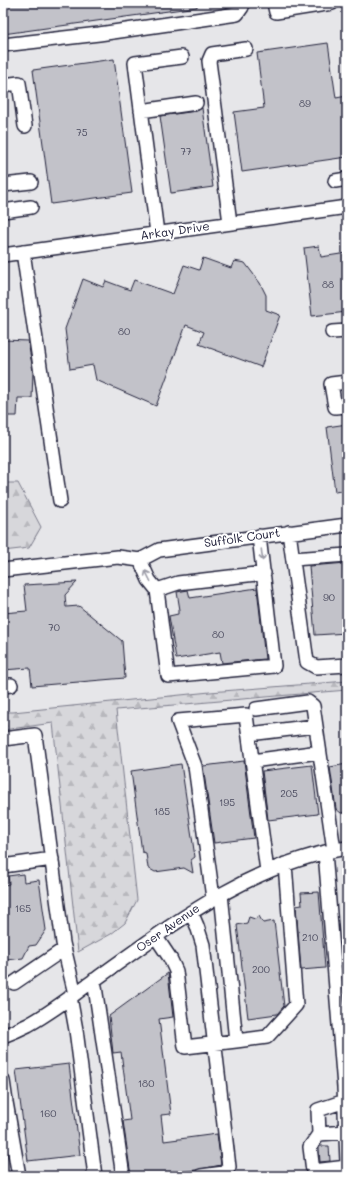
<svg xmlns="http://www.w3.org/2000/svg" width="350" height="1179" viewBox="0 0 350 1179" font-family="Mali,sans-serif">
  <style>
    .built { fill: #e6e6e9 }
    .forest { fill: url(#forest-firs); stroke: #7c7c8b }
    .building { fill: #c2c2c9; stroke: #22223b }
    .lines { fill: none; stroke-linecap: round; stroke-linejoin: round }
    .minor-casing { stroke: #22223b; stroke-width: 16 }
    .minor { stroke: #fff; stroke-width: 13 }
    .oneway { stroke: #9c9ca7 }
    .labels { text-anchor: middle; stroke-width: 4; stroke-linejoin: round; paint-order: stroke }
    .number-label { font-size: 10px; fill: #4a4a5e }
    .street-label { font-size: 12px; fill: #22223b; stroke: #fff }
  </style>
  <defs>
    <pattern id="forest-firs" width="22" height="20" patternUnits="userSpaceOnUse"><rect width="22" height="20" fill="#d7d7db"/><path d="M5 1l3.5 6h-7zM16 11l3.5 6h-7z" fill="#b8b8bd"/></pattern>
  </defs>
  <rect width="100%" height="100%" fill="#f6f6f7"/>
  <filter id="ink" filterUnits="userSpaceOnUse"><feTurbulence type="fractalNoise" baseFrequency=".025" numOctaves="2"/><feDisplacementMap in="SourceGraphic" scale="8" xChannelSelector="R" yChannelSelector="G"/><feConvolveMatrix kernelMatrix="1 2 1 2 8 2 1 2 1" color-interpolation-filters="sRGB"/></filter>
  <g filter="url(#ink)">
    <path class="built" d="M3 3H347V1176H3Z"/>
    <path class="forest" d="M3 483H18L41 527 29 548 3 551Z
      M347 681V690L116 710 137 900 125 923 111 934 78 952 53 723 3 730V712H13L210 692Z"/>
    <path class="building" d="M3 3H197V7L3 34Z
      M328 43 336 98 347 96V157L242 172 234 112 264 108 257 53Z
      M114 59 132 193 51 204 33 70Z
      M202 108 213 187 171 193 160 116 197 111Z
      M319 246 321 257 347 253V312L312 316 304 248Z
      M203 258 231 268 234 261 245 263 260 283 266 295V310L280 315 261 367 199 344 204 332 186 325 156 406 96 380 93 365 70 369 65 329 83 279 103 287 106 281 130 290 134 280 173 294 184 265 199 270Z
      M3 340 28 341 33 371 32 398H18L17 416H3Z
      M347 424V490L335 492 327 427Z
      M347 563V633L315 635 309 566Z
      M77 582 65 595 66 607 79 606 122 641 125 678 32 686 30 668 3 670V613L27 611 24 585Z
      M257 588 265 659 222 663 220 652 176 659 169 616 178 614V610H180L177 592 188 590 190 598Z
      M244 761 254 838 214 843 203 766Z
      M181 764 195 857 191 860 193 873 184 868 155 872 148 868 146 853 142 852 131 771Z
      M347 764V812L341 813 336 809 330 767Z
      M312 765 318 814 268 820 262 771Z
      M23 874 24 882 39 880 46 930 36 945 29 946 23 958 6 960 3 934V885L9 884 8 876Z
      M319 892 325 968 301 970 296 906 302 905 301 893Z
      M259 916 263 923 274 921 284 1006 277 1014 248 1018 237 925 247 923 249 917 255 919Z
      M168 973 173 1017 159 1019 171 1114 161 1115 164 1141 217 1134 221 1165 196 1170 149 1176H131L123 1121 130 1120 121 1052 113 1053 109 1016Z
      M69 1064 80 1155 28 1161 16 1070Z
      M320 1146H329L330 1161 320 1162 319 1148Z"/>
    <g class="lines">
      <defs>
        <path id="minor" d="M274 3 276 12 332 3
          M3 45 99 34 237 14 242 7V3
          M3 85 19 83 25 126
          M141 111 196 103
          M335 181 347 179
          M3 185 31 182
          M3 211 31 207
          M230 223 209 61 212 54 246 49
          M157 233 135 63 182 57
          M23 252 60 501
          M3 255 347 207
          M332 332 347 331
          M347 382 331 384 335 407 347 406
          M289 532 307 662 316 667 347 665
          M293 559 347 555
          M140 560 149 580 157 590 168 676 274 666 259 536
          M140 560 159 550 347 525
          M3 570 118 557 140 560
          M157 590 178 583 264 573
          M3 686 11 685
          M256 709 308 702 313 706 334 850
          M249 734 315 726
          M3 739 35 735 63 943 75 994
          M252 761 319 752
          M325 852 344 1087 347 1162
          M3 866 52 859
          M221 894 236 1041 267 1037 296 1005 285 864
          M213 898 195 766 178 721 246 715 267 871
          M191 912 197 926 203 945 229 1167 224 1173 201 1176
          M156 937 170 958 176 971 185 1047 236 1041
          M94 980 123 1176
          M14 983 64 949
          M70 997 76 1030 95 1176H92
          M3 1036C11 1033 20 1029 28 1025 52 1012 74 994 96 979 173 924 251 863 347 848
          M3 1081 6 1102 19 1176
          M345 1101 318 1110 319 1134 310 1147 313 1171 347 1167
          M319 1134 346 1132"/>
      </defs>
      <use href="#minor" class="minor-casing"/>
      <use href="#minor" class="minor"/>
    </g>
    <defs><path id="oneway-shaft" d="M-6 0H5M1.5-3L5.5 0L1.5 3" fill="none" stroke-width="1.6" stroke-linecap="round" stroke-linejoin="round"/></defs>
    <g class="oneway">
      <use href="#oneway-shaft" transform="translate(262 555) rotate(83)"/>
      <use href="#oneway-shaft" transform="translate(148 576) rotate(-116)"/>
    </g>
  </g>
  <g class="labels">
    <g class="number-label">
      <text x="305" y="107">89</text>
      <text x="82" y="136">75</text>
      <text x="186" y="155">77</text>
      <text x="328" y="288">88</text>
      <text x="124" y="335">80</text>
      <text x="329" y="601">90</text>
      <text x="54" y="631">70</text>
      <text x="218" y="638">80</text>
      <text x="289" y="797">205</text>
      <text x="227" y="806">195</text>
      <text x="162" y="815">185</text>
      <text x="23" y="912">165</text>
      <text x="310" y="941">210</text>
      <text x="261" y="973">200</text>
      <text x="146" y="1087">180</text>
      <text x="48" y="1117">160</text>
    </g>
    <g class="street-label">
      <text transform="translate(175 231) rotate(-8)" y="4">Arkay Drive</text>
      <text transform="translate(242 538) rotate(-8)" y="4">Suffolk Court</text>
      <text transform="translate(168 928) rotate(-35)" y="4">Oser Avenue</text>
    </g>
  </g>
  <rect width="350" height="1179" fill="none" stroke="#fff" stroke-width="16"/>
  <rect x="8" y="8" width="334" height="1163" fill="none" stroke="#22223b" stroke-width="1.5" filter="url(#ink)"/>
</svg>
